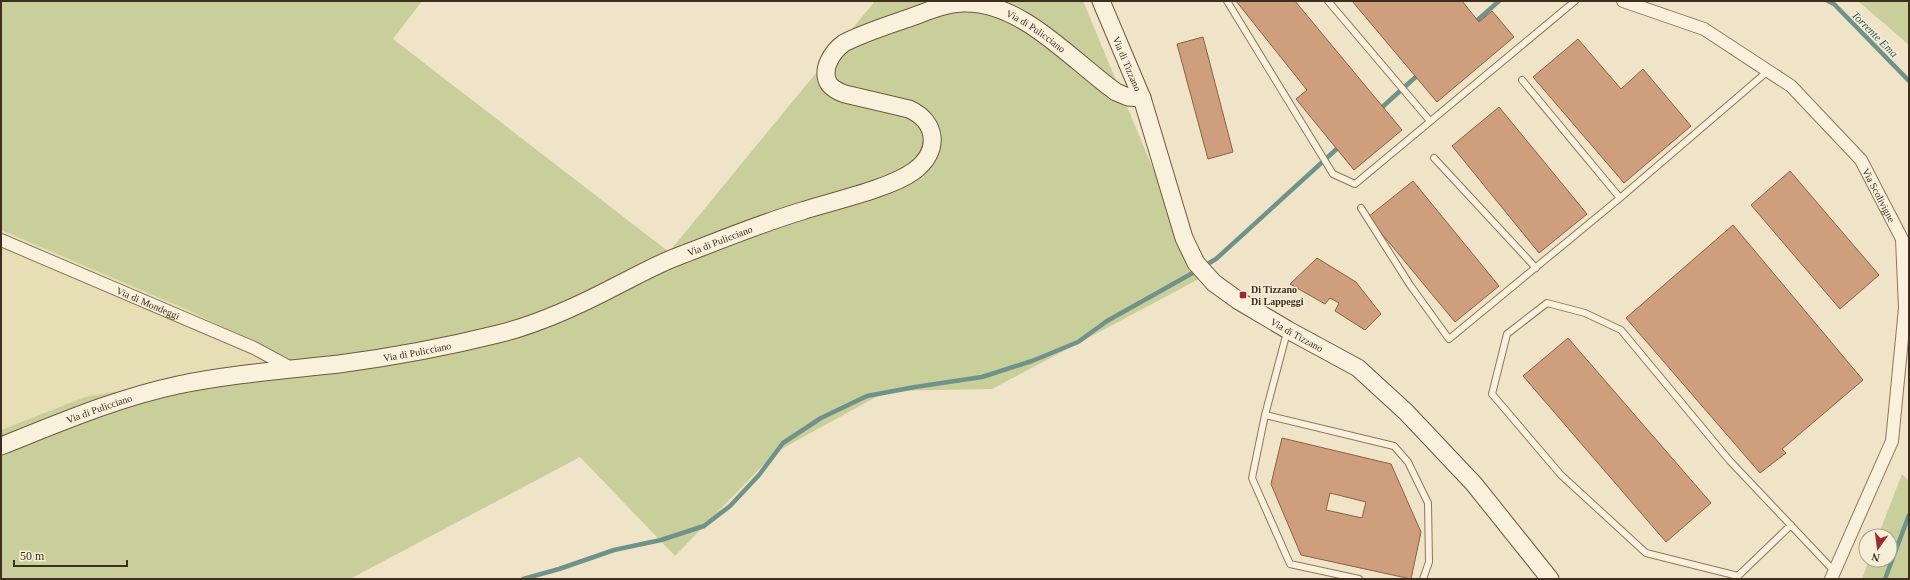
<svg xmlns="http://www.w3.org/2000/svg" width="1910" height="580" viewBox="0 0 1910 580" font-family="Georgia,serif">
  <style>
    .farmland { fill: #e6deb5 }
    .green { fill: #c9cf9b }
    .lines { fill: none; stroke-linecap: round; stroke-linejoin: round }
    .stream { stroke: #6f938a; stroke-width: 4.5 }
    .building { fill: #cf9f7d; stroke: #8d5f41; fill-rule: evenodd }
    .lane-casing { stroke: #8d765c; stroke-width: 8 }
    .street-casing { stroke: #8d765c; stroke-width: 14 }
    .secondary-casing { stroke: #6f573f; stroke-width: 19 }
    .lane { stroke: #faf1dc; stroke-width: 6 }
    .street { stroke: #faf1dc; stroke-width: 12 }
    .secondary { stroke: #faf1dc; stroke-width: 17 }
    .poi-dot { fill: #9e2a2b; stroke: #f7eed8; stroke-width: 1.5 }
    .labels { text-anchor: middle; stroke-width: 3; stroke-linejoin: round; paint-order: stroke }
    .street-label { font-size: 10px; fill: #3d2e20; stroke: #f7eed8 }
    .poi-label { font-size: 10px; font-weight: bold; fill: #3d2e20; stroke: #f7eed8; text-anchor: start }
    .water-label { font-size: 11px; font-style: italic; fill: #2f5d5a; stroke: #f7eed8 }
  </style>
  <rect width="100%" height="100%" fill="#f0e4c8"/>
  <path class="farmland" d="M1 230 190 311 296 359 85 397 1 430Z"/>
  <path class="green" d="M1 1H422L393 39 669 252 875 1H1083L1199 279 992 389 887 391 776 452 675 556 580 457 350 579H1V430L85 397 291 360 190 311 1 230Z
    M1858 1H1909V45Z
    M1902 474 1909 481V579H1862L1869 560H1890V536H1878Z"/>
  <g class="lines">
    <path class="stream" d="M1828 1 1834 4 1909 81
      M1473 24 1499 1
      M1379 110 1419 74
      M1204 266 1216 259 1341 145
      M523 579 559 569 614 550 661 540 704 526 730 506 759 475 783 443 821 418 867 396 915 387 982 377 1032 361 1078 342 1107 321 1198 270
      M1885 579 1909 515"/>
  </g>
  <path class="building" d="M1236 1H1295L1402 130 1354 170 1296 99 1307 90Z
    M1352 1H1462L1479 22 1492 11 1514 37 1437 102Z
    M1203 37 1233 152 1208 159 1177 44Z
    M1578 39 1621 89 1643 69 1691 126 1624 183 1533 77Z
    M1499 107 1587 214 1539 253 1452 146Z
    M1790 171 1879 275 1840 309 1751 205Z
    M1413 181 1499 286 1455 322 1368 217Z
    M1733 225 1863 380 1782 449 1786 453 1760 473 1626 318Z
    M1317 258 1356 282 1381 314 1365 330 1335 311 1339 303 1330 298 1325 304 1290 284Z
    M1568 338 1711 503 1666 542 1523 376Z
    M1282 438 1391 464 1421 532 1411 579 1301 555 1271 484ZM1330 493 1366 502 1362 518 1326 510Z"/>
  <g class="lines">
    <defs>
      <path id="lane" d="M1227 1 1333 174 1355 184 1575 1
        M1328 1 1430 121
        M1522 80 1620 198
        M1434 158 1536 268
        M1361 208 1410 285 1449 339 1620 198 1768 71
        M1287 332 1265 415 1252 478 1290 564 1359 579
        M1265 415 1394 446 1408 462 1428 503 1429 562 1423 579
        M1791 525 1738 576 1646 553 1561 475 1492 394 1507 334 1547 303 1585 313 1621 330 1730 461 1835 572"/>
      <g id="street">
        <path id="s1" d="M1623 1 1704 29 1791 86 1861 160 1902 239 1905 308 1892 441 1831 579"/>
        <path id="s2" d="M1 240 254 348 293 369"/>
      </g>
      <g id="secondary">
        <path id="s3" d="M1101 1 1142 98 1184 238 1196 263 1214 283 1239 301 1288 330 1358 368 1406 412 1474 484 1550 579"/>
        <path id="s4" d="M1 446C59 423 117 398 178 385 231 374 285 370 339 364 392 357 446 347 498 334 540 324 580 305 618 285 640 274 661 262 684 254 723 239 762 223 802 211 833 201 889 189 914 171 940 152 938 122 909 109L845 94C839 92 833 89 829 84 820 69 833 51 844 43 864 33 886 26 906 19 924 13 942 4 962 3 1021 0 1072 61 1116 92L1128 97 1142 98"/>
      </g>
    </defs>
    <use href="#lane" class="lane-casing"/>
    <use href="#street" class="street-casing"/>
    <use href="#secondary" class="secondary-casing"/>
    <use href="#lane" class="lane"/>
    <use href="#street" class="street"/>
    <use href="#secondary" class="secondary"/>
  </g>
  <rect class="poi-dot" x="1239" y="291" width="8" height="8" rx="2"/>
  <g class="labels">
    <g class="street-label">
      <text dy="4" stroke="none"><textPath href="#s4" startOffset="1376">Via di Pulicciano</textPath></text>
      <text dy="4" stroke="none"><textPath href="#s3" startOffset="68">Via di Tizzano</textPath></text>
      <text dy="4" stroke="none"><textPath href="#s1" startOffset="331">Via Scolivigne</textPath></text>
      <text dy="4" stroke="none"><textPath href="#s4" startOffset="753">Via di Pulicciano</textPath></text>
      <text dy="4" stroke="none"><textPath href="#s2" startOffset="160">Via di Mondeggi</textPath></text>
      <text dy="4" stroke="none"><textPath href="#s3" startOffset="404">Via di Tizzano</textPath></text>
      <text dy="4" stroke="none"><textPath href="#s4" startOffset="429">Via di Pulicciano</textPath></text>
      <text dy="4" stroke="none"><textPath href="#s4" startOffset="105">Via di Pulicciano</textPath></text>
    </g>
    <g class="poi-label">
      <text x="1251" y="293">Di Tizzano<tspan x="1251" dy="12">Di Lappeggi</tspan></text>
    </g>
    <g class="water-label">
      <text transform="translate(1875 34) rotate(45)" y="4">Torrente Ema</text>
    </g>
  </g>
  <rect width="1910" height="580" fill="none" stroke="#3d2e20" stroke-width="4"/>
  <g transform="translate(1878 548) rotate(194)"><circle r="19" fill="#f7eed8" stroke="#ada18e"/>
  <path d="M0-3L7 15L0 10L-7 15Z" fill="#9e2a2b"/>
  <text y="-6" font-size="11" font-weight="bold" text-anchor="middle" fill="#3d2e20">N</text>
  </g>
  <path d="M14 560v6h113v-6" fill="none" stroke="#3d2e20" stroke-width="2"/>
  <text x="20" y="560" font-size="12" fill="#3d2e20" stroke="#f7eed8" stroke-width="3" paint-order="stroke">50 m</text>
</svg>
